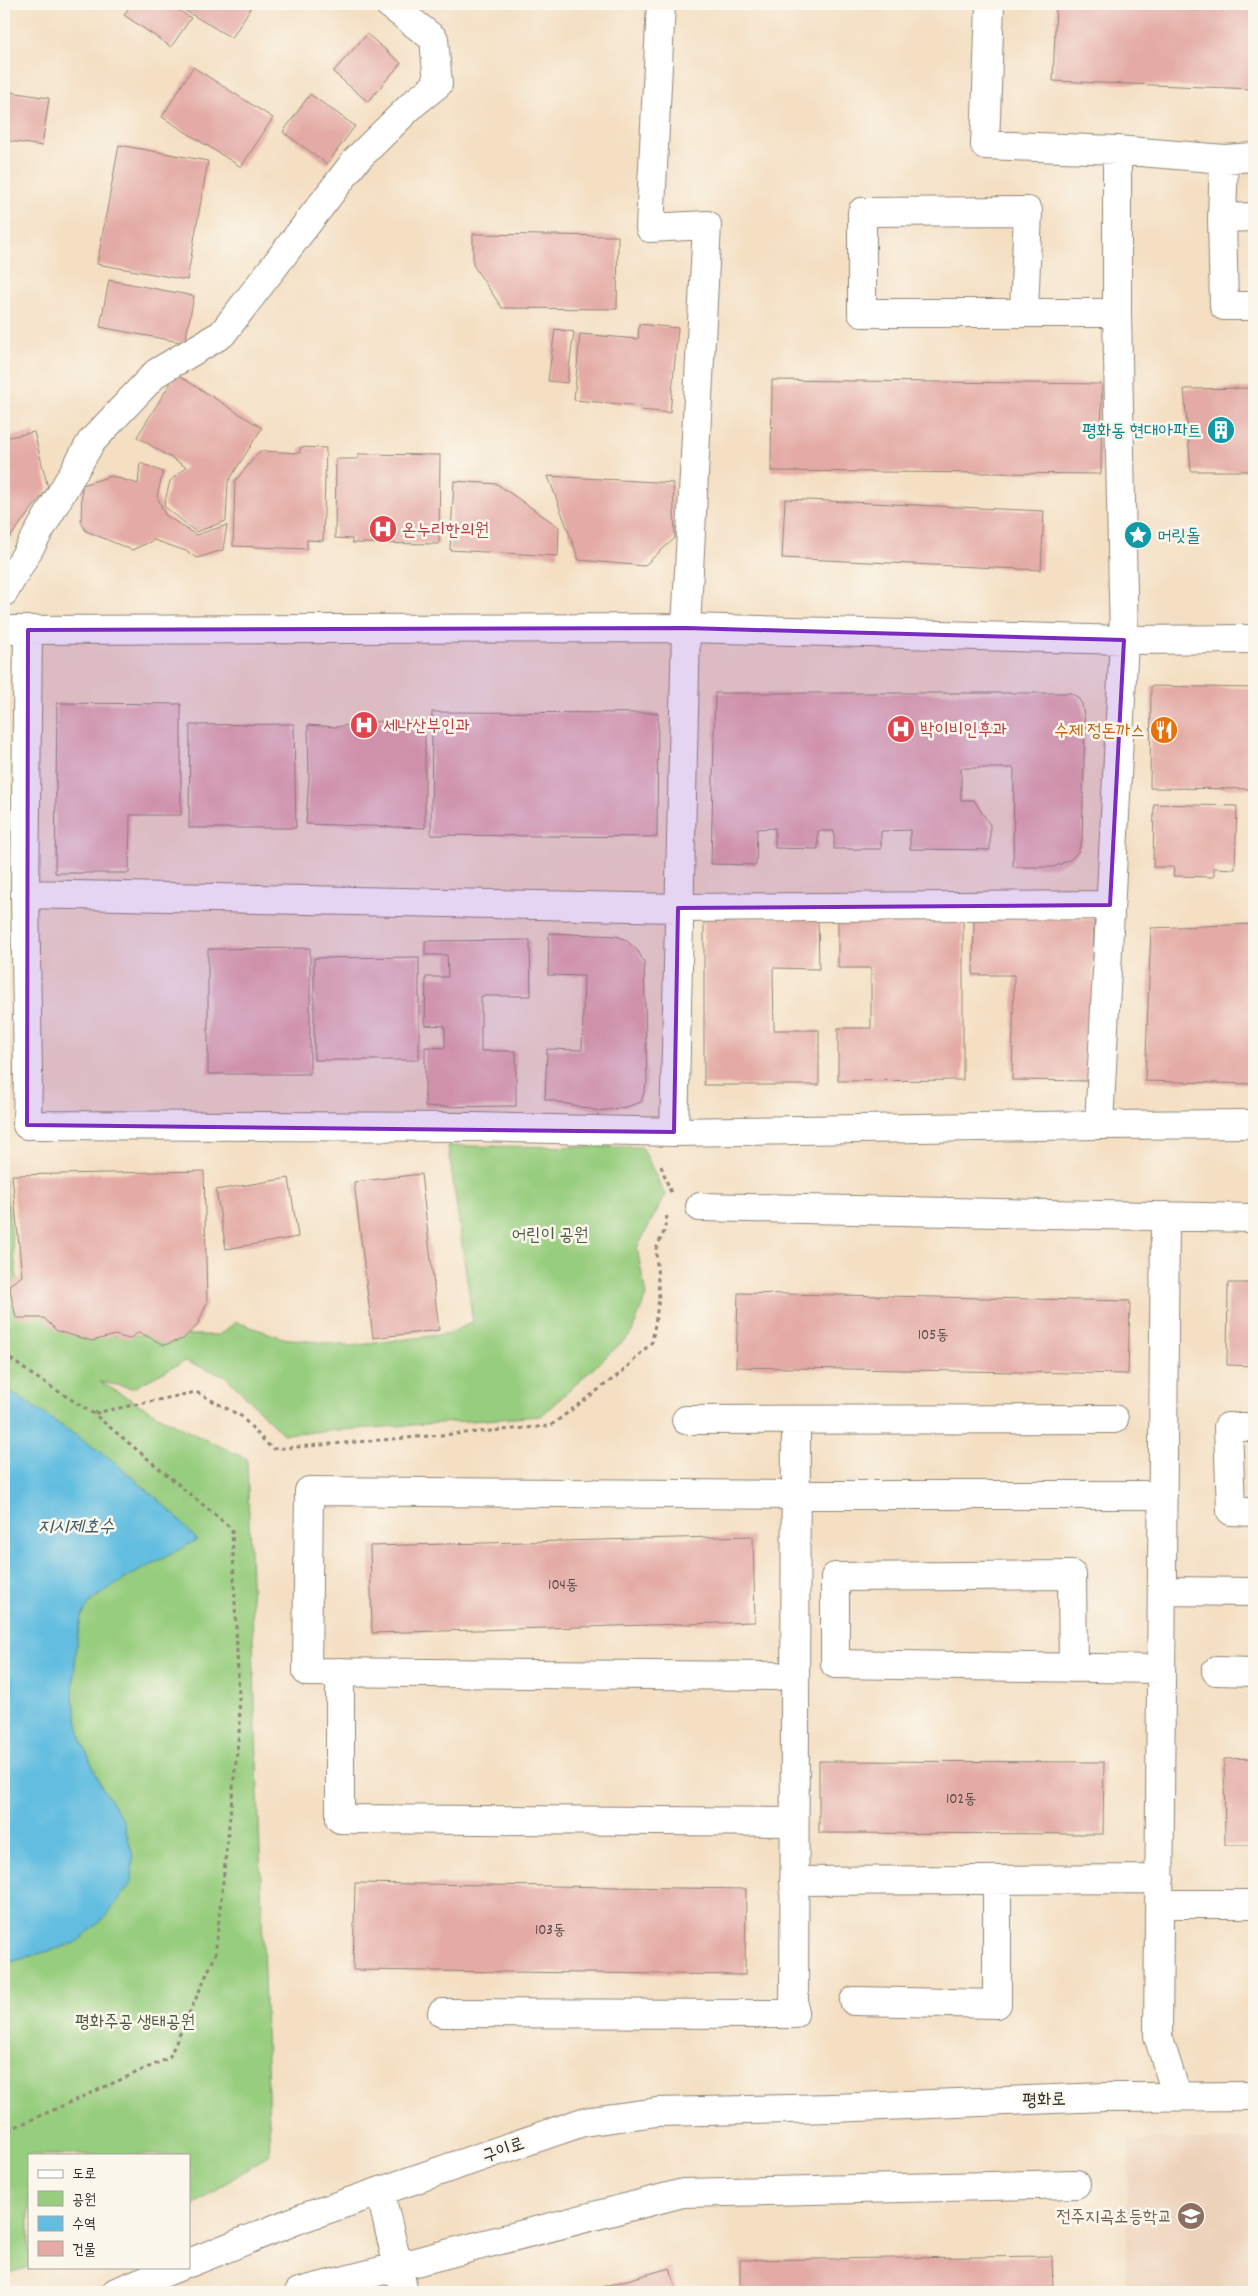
<svg xmlns="http://www.w3.org/2000/svg" width="1258" height="2296" viewBox="0 0 1258 2296" font-family="Dekko,'Poor Story',sans-serif">
  <style>
    .built { fill: #edd2ba }
    .green { fill: #97cd7e; stroke: #617c54 }
    .water { fill: #62bde0; stroke: #467486 }
    .building { fill: #e4aba6 }
    .lines { fill: none; stroke-linecap: round; stroke-linejoin: round }
    .minor-casing { stroke: #908577; stroke-width: 30 }
    .path { stroke: #908577; stroke-width: 3; stroke-dasharray: 4 4; stroke-linecap: butt }
    .minor { stroke: #fff; stroke-width: 28 }
    .marked { fill: #7b2cbf; fill-opacity: 0.2; stroke: #7b2cbf; stroke-width: 4; stroke-linejoin: round }
    .labels { text-anchor: middle; stroke-width: 5; stroke-linejoin: round; paint-order: stroke }
    .number-label { font-size: 15px; fill: #594b4a }
    .culture-label { font-size: 18px; fill: #0d838f; stroke: #fbf7ec; text-anchor: end }
    .health-label { font-size: 18px; fill: #be3a42; stroke: #fbf7ec; text-anchor: start }
    .food-label { font-size: 18px; fill: #c56008; stroke: #fbf7ec; text-anchor: end }
    .park-label { font-size: 18px; fill: #4b5c44; stroke: #fbf7ec }
    .street-label { font-size: 18px; fill: #2b2b2b; stroke: #fbf7ec }
    .education-label { font-size: 18px; fill: #785e54; stroke: #fbf7ec; text-anchor: end }
    .water-label { font-size: 19px; font-style: italic; fill: #3e5e6a; stroke: #fbf7ec }
  </style>
  <rect width="100%" height="100%" fill="#fbf7ec"/>
  <filter id="ink" filterUnits="userSpaceOnUse"><feTurbulence type="fractalNoise" baseFrequency=".02" numOctaves="2"/><feDisplacementMap in="SourceGraphic" scale="10" xChannelSelector="R" yChannelSelector="G"/><feConvolveMatrix kernelMatrix="1 2 1 2 8 2 1 2 1" color-interpolation-filters="sRGB"/></filter>
  <filter id="wash" filterUnits="userSpaceOnUse"><feTurbulence type="fractalNoise" baseFrequency=".0096" numOctaves="4" result="noise"/><feDisplacementMap in="SourceGraphic" scale="20" xChannelSelector="R" yChannelSelector="G"/><feGaussianBlur stdDeviation="1.12" result="paint"/><feColorMatrix in="noise" values="0 0 0 0 0 0 0 0 0 0 0 0 0 0 0 0 0 1.4 0 .05"/><feComposite in="paint" operator="in"/></filter>
  <g filter="url(#wash)">
    <rect width="100%" height="100%" fill="#f4dfc3"/>
    <path class="built" d="M1129 2140H1254V2292H1125Z"/>
    <path class="green" d="M448 1146 642 1147 665 1195 637 1248 646 1296 631 1334 541 1416 283 1434 224 1375 185 1361 133 1388 100 1382 177 1426 247 1459 270 2154 189 2208V2155H29V2267L4 2274V1179L21 1306 77 1335H219L236 1322 283 1338 351 1346 447 1334 473 1322Z"/>
    <path class="water" d="M4 1387 111 1459 169 1509 197 1540 130 1576 93 1599 81 1617 76 1647 73 1698 82 1742 101 1785 123 1820 133 1856 132 1882 106 1916 76 1943 4 1964Z"/>
    <g id="blocks">
      <path class="building" d="M131 4H169L191 18 171 47 124 15Z
        M179 4H253L232 38 177 6Z
        M1056 4H1254V89L1053 81Z
        M367 34 401 63 368 102 333 72Z
        M193 67 273 118 241 167 162 117Z
        M4 91 49 98 42 146 4 140Z
        M310 94 355 126 327 164 283 132Z
        M119 145 208 161 187 280 97 264Z
        M473 234 618 236 617 309 502 308 473 265Z
        M109 280 194 296 185 343 100 327Z
        M639 324 678 328 670 413 641 410 642 406 574 400 580 334 638 339Z
        M555 329 574 332 567 383 548 381Z
        M176 374 262 428 228 482 226 521 196 532 164 506 170 481 186 467 137 437Z
        M772 380 1102 384 1101 474 771 471Z
        M1254 388V471H1191L1184 389Z
        M34 432 48 488 4 545V438Z
        M300 447 326 448 323 541 307 540V549L233 546 235 481 260 451 300 453Z
        M358 454 440 455 439 544 352 543V539L335 538 336 459H358Z
        M140 463 163 472 157 496 165 515 196 535 227 525 223 550 197 558 186 551 154 540 132 550 86 531 81 522 82 485 111 476 138 484Z
        M548 476 673 483 675 538 644 566 579 560Z
        M454 481 497 484 559 527 558 556 450 550Z
        M785 499 1044 511 1041 570 782 558Z
        M1151 686 1254 688V789L1150 788Z
        M715 693H1071L1078 698 1082 704 1085 723 1082 841 1078 852 1071 859 1054 867H1013L1014 768H961V800H974L990 825V850L910 849V830L881 831V849H834V831H818V849L775 848V828L757 829 756 865 711 864Z
        M57 703 181 704V815H130L129 873H55Z
        M432 712 658 713 657 837 431 835Z
        M384 721 425 722V828L306 824 309 777 308 725 334 727Z
        M294 724 296 828H189L190 725Z
        M1154 804 1237 806 1235 869 1214 868V877L1173 876 1174 867H1153Z
        M818 917 819 969 773 968 774 1030H819V1085H704V918Z
        M974 918 1094 919 1091 1081 1012 1080 1014 975H973Z
        M838 920H963V1080L838 1081V1028H871V968H838Z
        M1254 924V1084L1145 1081 1151 928Z
        M549 933 617 936 626 940 638 951 644 962 647 1082 641 1102 626 1107 599 1111 545 1099 547 1049 582 1050 584 976 548 975Z
        M530 940 531 996H481V1051H516V1106L425 1107V1047L445 1048V1026L425 1025 426 977H448L447 955H425V941Z
        M310 948V1074H208V949Z
        M419 957V1060H314V958Z
        M204 1171 207 1303 197 1326 183 1339 164 1345 139 1332 129 1339 115 1335 92 1341 57 1331 44 1318H16L9 1285 22 1276 12 1175Z
        M421 1174 439 1330 373 1338 354 1182Z
        M289 1178 298 1237 226 1249 216 1190Z
        M1228 1283H1254V1366L1227 1365Z
        M738 1293 1130 1301 1128 1374 736 1367Z
        M753 1536 755 1622 372 1633 370 1546Z
        M1254 1758V1845H1225L1224 1759Z
        M819 1761 1104 1762 1103 1834 819 1833Z
        M355 1883 746 1889 745 1975 353 1970Z
        M1052 2256 1053 2292H740V2260Z
        M670 2268 677 2292H584Z"/>
    </g>
  </g>
  <g filter="url(#ink)">
    <use href="#blocks" fill-opacity="0" stroke="#908577" stroke-width="1"/>
    <g class="lines">
      <defs>
        <path id="minor" d="M661 4 650 228 707 225 686 628 674 1132
          M990 4 985 145 1117 150 1224 159 1254 157
          M1224 159 1222 218 1224 306H1254
          M1222 218 1254 217
          M1024 313 1028 211 862 212V313H1117
          M4 592 91 442 156 373 222 334 356 160 413 104 438 84 434 39 389 4
          M4 630 686 628 1124 640 1254 639
          M28 630 25 894 28 1072 27 1125 474 1127 674 1132 1099 1125 1254 1124
          M25 894 678 908 1110 905
          M1099 1125 1124 640 1117 313V150
          M700 1207 1254 1218
          M1165 1216 1158 2036 1177 2096
          M686 1420 1114 1419
          M1254 1427H1228L1231 1511 1254 1512
          M1162 1591 1254 1592
          M1073 1668 1072 1575 835 1577V1664L1161 1669
          M1216 1671 1254 1672
          M340 1672V1819L794 1822
          M776 1676 307 1672 309 1491 795 1495H1163
          M794 1881 1160 1879
          M1159 1904H1254
          M854 2001 997 2004V1880
          M442 2013 794 2014 796 1420
          M380 2191 404 2292
          M189 2263 302 2218 583 2122 657 2112 833 2108 1105 2097 1254 2096
          M116 2292 178 2267
          M299 2292 683 2193 1076 2184"/>
      </defs>
      <use href="#minor" class="minor-casing"/>
      <path class="path" d="M661 1166 671 1193
        M4 1354 31 1374 94 1414 232 1529 240 1723 215 1956 169 2058 4 2132
        M95 1413 196 1392 241 1416 272 1449 550 1426 622 1372 652 1342 659 1299 656 1249 664 1232 667 1216"/>
      <use href="#minor" class="minor"/>
    </g>
  </g>
  <path class="marked" d="M686 628 1124 640 1110 905 678 908 674 1132 27 1125 28 630Z"/>
  <defs>
    <symbol id="building-disc" viewBox="-11 -11 22 22"><circle r="9.5" fill="#0f9aa8" stroke="#fbf7ec"/><path d="M-4-6H4V6H1V3H-1V6H-4ZM-2.5-4.3h1.7v1.8h-1.7ZM.8-4.3h1.7v1.8H.8ZM-2.5-1h1.7V.8h-1.7ZM.8-1h1.7V.8H.8Z" fill="#fff"/></symbol>
    <symbol id="hospital-disc" viewBox="-11 -11 22 22"><circle r="9.5" fill="#e0444e" stroke="#fbf7ec"/><path d="M-5-5h3v3.5h4V-5h3V5h-3V1.5h-4V5h-3Z" fill="#fff"/></symbol>
    <symbol id="sight-disc" viewBox="-11 -11 22 22"><circle r="9.5" fill="#0f9aa8" stroke="#fbf7ec"/><path d="M0-6L1.8-2.2L6-1.7L2.9 1.2L3.7 5.4L0 3.3L-3.7 5.4L-2.9 1.2L-6-1.7L-1.8-2.2Z" fill="#fff"/></symbol>
    <symbol id="restaurant-disc" viewBox="-11 -11 22 22"><circle r="9.5" fill="#e8710a" stroke="#fbf7ec"/><path d="M-5-6h1v4h1v-4h1v4h1v-4h1v5L-1.5 .5V6h-2V.5L-5-1ZM5-6V6H3V1.5H1.5Q1.5-4 5-6Z" fill="#fff"/></symbol>
    <symbol id="school-disc" viewBox="-11 -11 22 22"><circle r="9.5" fill="#8d6e63" stroke="#fbf7ec"/><path d="M0-5L7-2L0 1L-7-2ZM-4 1L0 2.5L4 1V4Q0 6-4 4Z" fill="#fff"/></symbol>
  </defs>
  <g fill-rule="evenodd">
    <use href="#building-disc" x="1205" y="414" width="32" height="32"/>
    <use href="#hospital-disc" x="367" y="513" width="32" height="32"/>
    <use href="#sight-disc" x="1122" y="519" width="32" height="32"/>
    <use href="#hospital-disc" x="348" y="709" width="32" height="32"/>
    <use href="#hospital-disc" x="885" y="713" width="32" height="32"/>
    <use href="#restaurant-disc" x="1148" y="714" width="32" height="32"/>
    <use href="#school-disc" x="1175" y="2200" width="32" height="32"/>
  </g>
  <g class="labels">
    <g class="number-label">
      <text x="933" y="1339">105동</text>
      <text x="563" y="1589">104동</text>
      <text x="961" y="1803">102동</text>
      <text x="550" y="1934">103동</text>
    </g>
    <g class="culture-label">
      <text x="1202" y="436">평화동 현대아파트</text>
      <text x="1157" y="541" text-anchor="start">머릿돌</text>
    </g>
    <g class="health-label">
      <text x="402" y="535">온누리한의원</text>
      <text x="383" y="731">세나산부인과</text>
      <text x="920" y="735">박이비인후과</text>
    </g>
    <g class="food-label">
      <text x="1145" y="736">수제 정돈까스</text>
    </g>
    <g class="park-label">
      <text x="550" y="1240">어린이 공원</text>
      <text x="135" y="2027">평화주공 생태공원</text>
    </g>
    <g class="street-label">
      <text transform="translate(1044 2099) rotate(-2)" y="6">평화로</text>
      <text transform="translate(503 2149) rotate(-19)" y="6">구이로</text>
    </g>
    <g class="education-label">
      <text x="1172" y="2222">전주지곡초등학교</text>
    </g>
    <g class="water-label">
      <text x="76" y="1532">지시제호수</text>
    </g>
  </g>
  <rect width="1258" height="2296" fill="none" stroke="#fbf7ec" stroke-width="20"/>
  <rect x="28" y="2154" width="162" height="115" fill="#fbf7ec" stroke="#a8a59f"/>
  <rect x="38" y="2170" width="25" height="8" fill="#ffffff" stroke="#a8a59f"/>
  <text x="72" y="2178" font-size="15" fill="#2b2b2b">도로</text>
  <rect x="38" y="2191" width="25" height="15" fill="#97cd7e" stroke="#a8a59f"/>
  <text x="72" y="2204" font-size="15" fill="#2b2b2b">공원</text>
  <rect x="38" y="2216" width="25" height="15" fill="#62bde0" stroke="#a8a59f"/>
  <text x="72" y="2228" font-size="15" fill="#2b2b2b">수역</text>
  <rect x="38" y="2241" width="25" height="15" fill="#e4aba6" stroke="#a8a59f"/>
  <text x="72" y="2254" font-size="15" fill="#2b2b2b">건물</text>
</svg>
